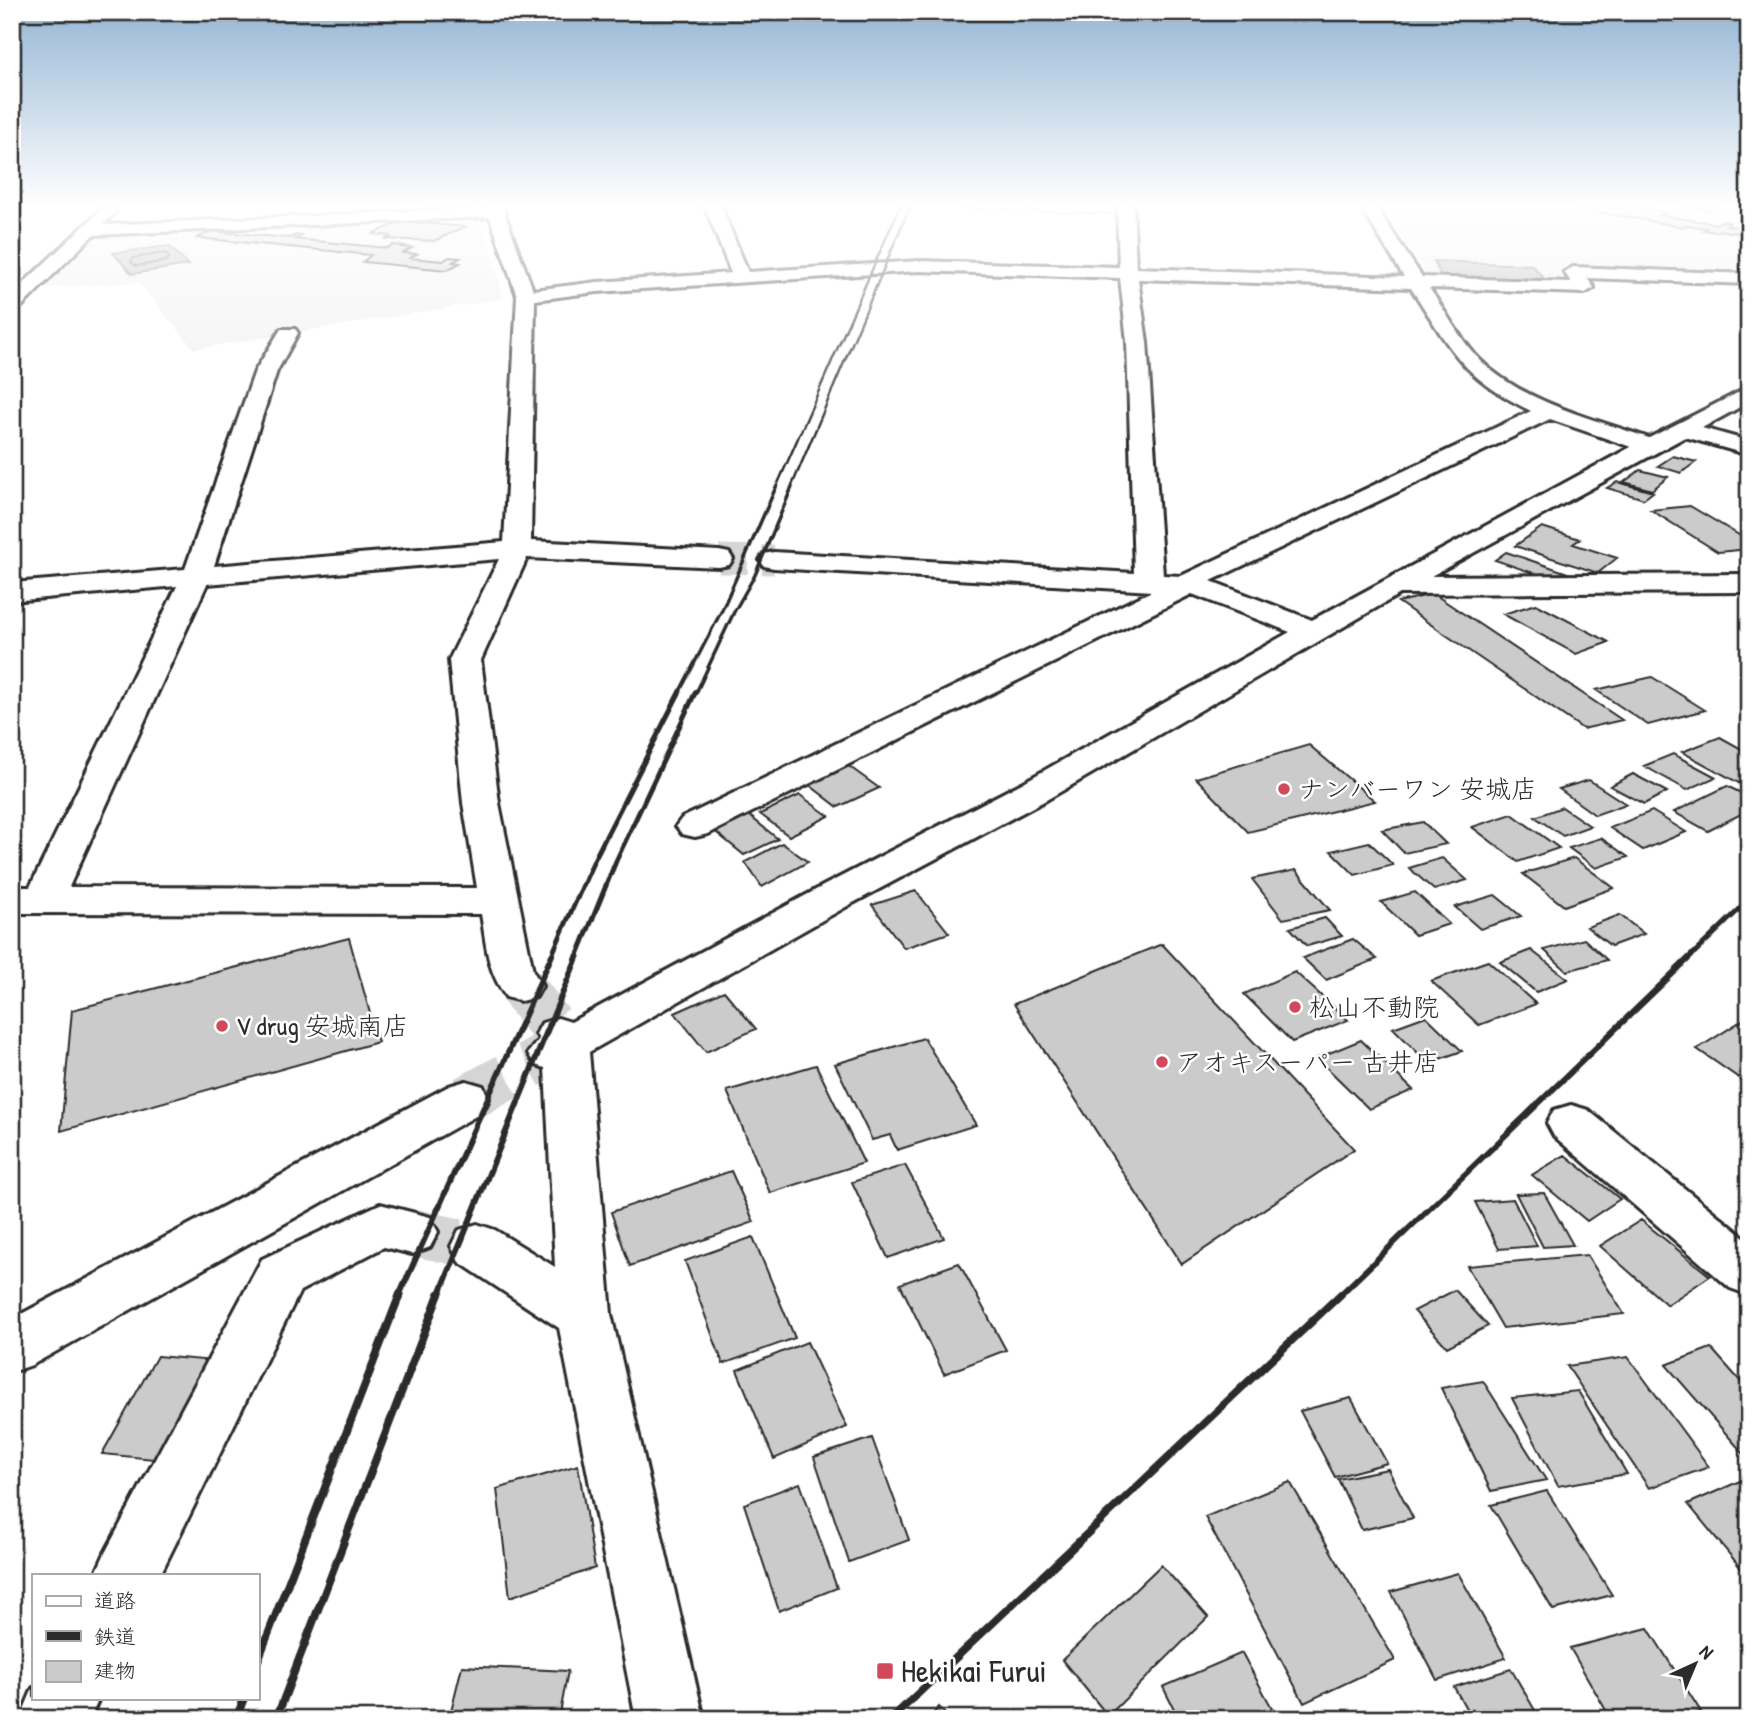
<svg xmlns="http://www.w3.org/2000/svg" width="1761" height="1731" viewBox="0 0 1761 1731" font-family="'Patrick Hand','Klee One',sans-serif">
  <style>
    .built { fill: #efefef }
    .water { fill: #b6b6b6; stroke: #7e7e7e; stroke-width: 2 }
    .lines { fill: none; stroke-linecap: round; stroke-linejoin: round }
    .shore { stroke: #636363; stroke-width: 2 }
    .stream { fill: #7e7e7e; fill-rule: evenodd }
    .building { fill: #cbcbcb; stroke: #2b2b2b; stroke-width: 2 }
    .minor-tunnel-far1 { stroke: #d5d5d5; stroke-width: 29; stroke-dasharray: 29 14; stroke-linecap: butt }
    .minor-tunnel { stroke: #d5d5d5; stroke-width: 47; stroke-dasharray: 47 24; stroke-linecap: butt }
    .minor-casing { stroke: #2b2b2b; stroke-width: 6 }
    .minor { fill: #fff; fill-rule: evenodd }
    .rail-far4 { stroke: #2b2b2b; stroke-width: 2.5 }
    .rail-far3 { stroke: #2b2b2b; stroke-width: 3.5 }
    .rail-far2 { stroke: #2b2b2b; stroke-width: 5 }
    .rail-far1 { stroke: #2b2b2b; stroke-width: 6 }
    .rail { stroke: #2b2b2b; stroke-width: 8 }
    .poi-dot { fill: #d1495b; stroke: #fff; stroke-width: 2.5 }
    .labels { text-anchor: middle; stroke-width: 5; stroke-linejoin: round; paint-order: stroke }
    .poi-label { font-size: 26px; fill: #2b2b2b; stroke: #fff; text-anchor: start }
    .near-poi-label { font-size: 32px; fill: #2b2b2b; stroke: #fff; text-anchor: start }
  </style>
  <rect width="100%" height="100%" fill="#fff"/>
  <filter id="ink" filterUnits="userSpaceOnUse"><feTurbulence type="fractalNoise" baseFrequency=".0143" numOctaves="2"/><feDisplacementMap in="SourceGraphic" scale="14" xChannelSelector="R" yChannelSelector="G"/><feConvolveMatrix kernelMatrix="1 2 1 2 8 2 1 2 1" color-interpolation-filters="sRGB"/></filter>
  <g filter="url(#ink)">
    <path class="built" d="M1379 204H1749V277L1564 270 1575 285 1431 281Z
      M483 214 503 299 194 349 138 282 40 288 102 231Z"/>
    <path class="water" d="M169 246 188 265 132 274 113 253Z
      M1434 261 1532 265 1548 283 1442 279Z"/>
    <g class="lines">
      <path class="shore" d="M165 253 169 257 167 261 136 266 131 262 133 258Z"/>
      <path class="stream" d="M948 207 1114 213 1116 214 1114 215 949 209Z"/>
    </g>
    <path class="building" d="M1552 204H1589L1620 209 1625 206 1637 208 1643 204H1654L1644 210 1667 212 1661 215 1717 224 1721 221 1730 222 1726 225 1749 229V235L1719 230 1716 232 1703 230 1706 228 1686 225 1683 227Z
      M1670 204H1706L1714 206 1707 210Z
      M403 221 465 227 434 241 385 239 392 236 372 234Z
      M211 231 289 238 297 235H303L295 239 387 248 393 245 404 246 402 247 412 248 403 253 417 254 410 258 443 261 449 257 460 258 453 262 460 263 447 270 363 262 371 255 197 238Z
      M1673 456 1696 462 1681 473 1658 466Z
      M1640 470 1668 477 1652 490 1624 482Z
      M1617 482 1653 492 1644 499 1607 488Z
      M1690 506 1749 541V549L1718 552 1651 510Z
      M1542 527 1580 539 1573 544 1617 558 1598 573 1515 546Z
      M1506 552 1574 575 1563 583 1495 560Z
      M1434 594 1622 720 1583 729 1398 602Z
      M1536 604 1609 642 1576 654 1503 614Z
      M1652 677 1705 710 1648 725 1596 690Z
      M1720 737 1749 753V786L1746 787 1682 752Z
      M1309 745 1375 801 1248 832 1196 778Z
      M1673 754 1716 777 1687 790 1644 766Z
      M843 762 879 788 838 807 803 780Z
      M1633 774 1667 792 1644 804 1610 786Z
      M1589 780 1626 804 1595 815 1559 789Z
      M1727 786 1749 797V810L1708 831 1674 812Z
      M800 795 829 816 789 836 760 814Z
      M1562 807 1590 826 1563 836 1535 817Z
      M1652 811 1686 832 1643 850 1610 828Z
      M746 813 778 839 744 855 712 829Z
      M1512 814 1559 848 1518 862 1472 827Z
      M1423 822 1446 844 1404 853 1382 830Z
      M1601 838 1628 857 1596 868 1569 848Z
      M1369 842 1393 865 1355 875 1331 851Z
      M782 843 808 862 762 887 745 862Z
      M1442 858 1467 880 1434 890 1409 868Z
      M1574 858 1614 888 1564 906 1523 874Z
      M1296 870 1330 910 1283 919 1252 879Z
      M916 891 949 933 904 948 872 905Z
      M1415 892 1449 924 1415 935 1381 902Z
      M1495 895 1521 916 1480 929 1455 907Z
      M1620 915 1644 934 1611 946 1587 927Z
      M1325 918 1342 936 1307 946 1290 928Z
      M349 938 378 1042 61 1131 72 1010Z
      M1353 939 1377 959 1326 980 1303 958Z
      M1584 939 1607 960 1567 971 1544 950Z
      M1162 944 1354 1149 1182 1264 1014 1004Z
      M1531 950 1568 979 1536 992 1500 962Z
      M1488 961 1536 1004 1479 1025 1431 981Z
      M1295 972 1348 1020 1292 1042 1244 994Z
      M724 991 756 1029 706 1052 675 1013Z
      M1426 1016 1462 1051 1428 1063 1393 1028Z
      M1746 1018 1749 1020V1085L1697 1049Z
      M924 1038 976 1125 897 1150 890 1135 872 1140 835 1064Z
      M1361 1040 1413 1090 1369 1109 1317 1058Z
      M816 1065 864 1163 770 1193 727 1091Z
      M1565 1155 1620 1199 1587 1221 1532 1175Z
      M905 1165 944 1238 888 1258 852 1182Z
      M731 1171 754 1222 630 1266 611 1212Z
      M1544 1193 1573 1245 1543 1247 1516 1194Z
      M1513 1199 1537 1246 1499 1249 1475 1202Z
      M1641 1220 1710 1276 1667 1305 1600 1246Z
      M753 1237 795 1338 723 1364 685 1261Z
      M1587 1255 1624 1314 1503 1328 1467 1266Z
      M959 1263 1006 1350 944 1374 900 1284Z
      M1455 1290 1488 1326 1447 1347 1414 1311Z
      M807 1342 847 1427 774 1459 737 1370Z
      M1711 1348 1749 1391V1460L1666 1365Z
      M157 1356 215 1361 164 1460 102 1454Z
      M1628 1357 1709 1467 1649 1488 1567 1366Z
      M1483 1381 1546 1480 1491 1491 1441 1388Z
      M1578 1391 1627 1474 1558 1486 1512 1398Z
      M1351 1398 1387 1463 1335 1477 1300 1411Z
      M872 1438 909 1540 849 1562 814 1457Z
      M578 1465 595 1568 510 1597 497 1489Z
      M1388 1469 1413 1518 1362 1530 1338 1479Z
      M1740 1481 1749 1490V1578L1688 1504Z
      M1290 1482 1395 1660 1304 1703 1205 1517Z
      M800 1483 837 1588 779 1611 744 1504Z
      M1547 1491 1612 1595 1553 1610 1491 1505Z
      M1161 1565 1208 1617 1108 1716 1062 1660Z
      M1458 1573 1506 1658 1437 1680 1391 1592Z
      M1648 1628 1701 1712 1675 1719H1611L1570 1648Z
      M1242 1653 1278 1719H1179L1163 1687Z
      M462 1666 568 1671 559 1719H449Z
      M1511 1669 1540 1719H1472L1454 1687Z
      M939 1707 949 1719H928Z"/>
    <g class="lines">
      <path class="minor-tunnel-far1" d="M719 559 774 560"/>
      <path class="minor-tunnel" d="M521 986 558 1034
        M466 1099 551 1053
        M412 1232 477 1246"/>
      <defs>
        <path id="minor" d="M485 204H501L533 290 597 282 731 273 704 204H720L748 272 919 261 1119 267 1117 204H1133L1136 268 1404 277 1359 204H1374L1422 277 1571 282 1564 272 1573 267 1749 274V284L1587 278 1594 288 1585 293 1429 288C1446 312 1459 338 1479 359 1521 402 1594 419 1649 438L1749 387V402L1702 428 1749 441V455L1685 437 1431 576 1749 574V592L1400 594 1048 799 851 904 589 1052 611 1314 704 1719H636L559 1328 459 1262 451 1246 459 1230 477 1224 495 1230 555 1267 545 1068 535 1065 528 1053 539 1039 536 1034 542 1023 558 1018 571 1022 823 886 1022 783 1290 632 1192 594 708 834 695 837 682 834 676 826 682 818 1152 591 774 568 764 566 760 560 764 554 774 552 1134 573 1127 342 1120 278 919 271 597 292 535 300 531 541 719 551 729 553 733 559 729 565 719 567 527 558 481 660 499 803 533 971 542 986 536 997 521 1001 506 997C486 967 487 948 481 914L12 913V887H30L177 586 12 601V583L185 569 255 371 281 329H295L298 333 277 371 214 566 504 542 517 296 490 217 93 235 19 309 12 311V294L103 208 108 206 116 211 103 225 487 208ZM1138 279 1411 288C1452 350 1460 376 1531 411L1181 576 1163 575 1147 342ZM1550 419 1631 447 1312 620 1211 581ZM499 559 449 660 463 803 477 888 69 887 207 584Z
          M466 1081 483 1086 489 1099 483 1112 32 1365 12 1372V1319L449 1086Z
          M1571 1105 1588 1110 1749 1241V1295L1730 1288 1554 1136 1547 1123 1554 1110Z
          M380 1204 430 1217 438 1232 430 1247 412 1254 384 1247 300 1291 160 1575H95L105 1553 262 1259Z
          M33 1688V1698H99L90 1719H20Z"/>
      </defs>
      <use href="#minor" class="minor-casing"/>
      <use href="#minor" class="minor"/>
      <path class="rail-far4" d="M776 488 901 204
        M791 488 911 204"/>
      <path class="rail-far3" d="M679 693 722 610 776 487
        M696 693 734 612 755 575 792 487"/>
      <path class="rail-far2" d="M551 957 595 858 680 691
        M577 957 616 861 696 691
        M1690 957 1749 900"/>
      <path class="rail-far1" d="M399 1296 552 955
        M439 1296 578 955
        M1339 1296 1692 955"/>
      <path class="rail" d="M257 1663 400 1294
        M236 1719 244 1698
        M276 1719 439 1294
        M891 1719 1341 1294"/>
    </g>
  </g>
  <linearGradient id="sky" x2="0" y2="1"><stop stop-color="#94b5d4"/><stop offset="0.46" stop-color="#fff"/><stop offset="1" stop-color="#fff" stop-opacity="0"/></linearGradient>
  <rect width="1761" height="447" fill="url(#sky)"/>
  <g class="poi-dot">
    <circle cx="1284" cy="789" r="7"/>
    <circle cx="1295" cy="1007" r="7"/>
    <circle cx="222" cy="1026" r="7"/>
    <circle cx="1162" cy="1062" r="7"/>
    <rect x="876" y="1662" width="18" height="18" rx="3.5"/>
  </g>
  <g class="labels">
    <g class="poi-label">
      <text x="1298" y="798">ナンバーワン 安城店</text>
      <text x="1309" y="1016">松山不動院</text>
      <text x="236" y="1035">V drug 安城南店</text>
      <text x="1176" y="1071">アオキスーパー 古井店</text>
    </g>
    <g class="near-poi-label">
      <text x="901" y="1682">Hekikai Furui</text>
    </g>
  </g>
  <rect width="1761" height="1731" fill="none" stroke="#fff" stroke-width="42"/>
  <rect x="21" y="21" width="1719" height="1689" fill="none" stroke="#2b2b2b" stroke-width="2.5" filter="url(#ink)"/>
  <rect x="32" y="1574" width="228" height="126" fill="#ffffff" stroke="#aaaaaa" stroke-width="2"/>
  <rect x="46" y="1596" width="35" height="10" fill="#ffffff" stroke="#aaaaaa" stroke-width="2"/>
  <text x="94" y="1608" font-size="21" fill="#2b2b2b">道路</text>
  <rect x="46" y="1631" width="35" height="10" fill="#2b2b2b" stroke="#aaaaaa" stroke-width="2"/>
  <text x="94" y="1644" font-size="21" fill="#2b2b2b">鉄道</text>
  <rect x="46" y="1661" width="35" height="21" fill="#cbcbcb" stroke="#aaaaaa" stroke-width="2"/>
  <text x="94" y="1678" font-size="21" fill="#2b2b2b">建物</text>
  <g transform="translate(1695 1664) rotate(44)" stroke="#ffffff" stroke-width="5" paint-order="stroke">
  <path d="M0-5L12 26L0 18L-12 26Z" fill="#2b2b2b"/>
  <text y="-10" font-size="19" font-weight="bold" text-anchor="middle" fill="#2b2b2b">N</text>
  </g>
</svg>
